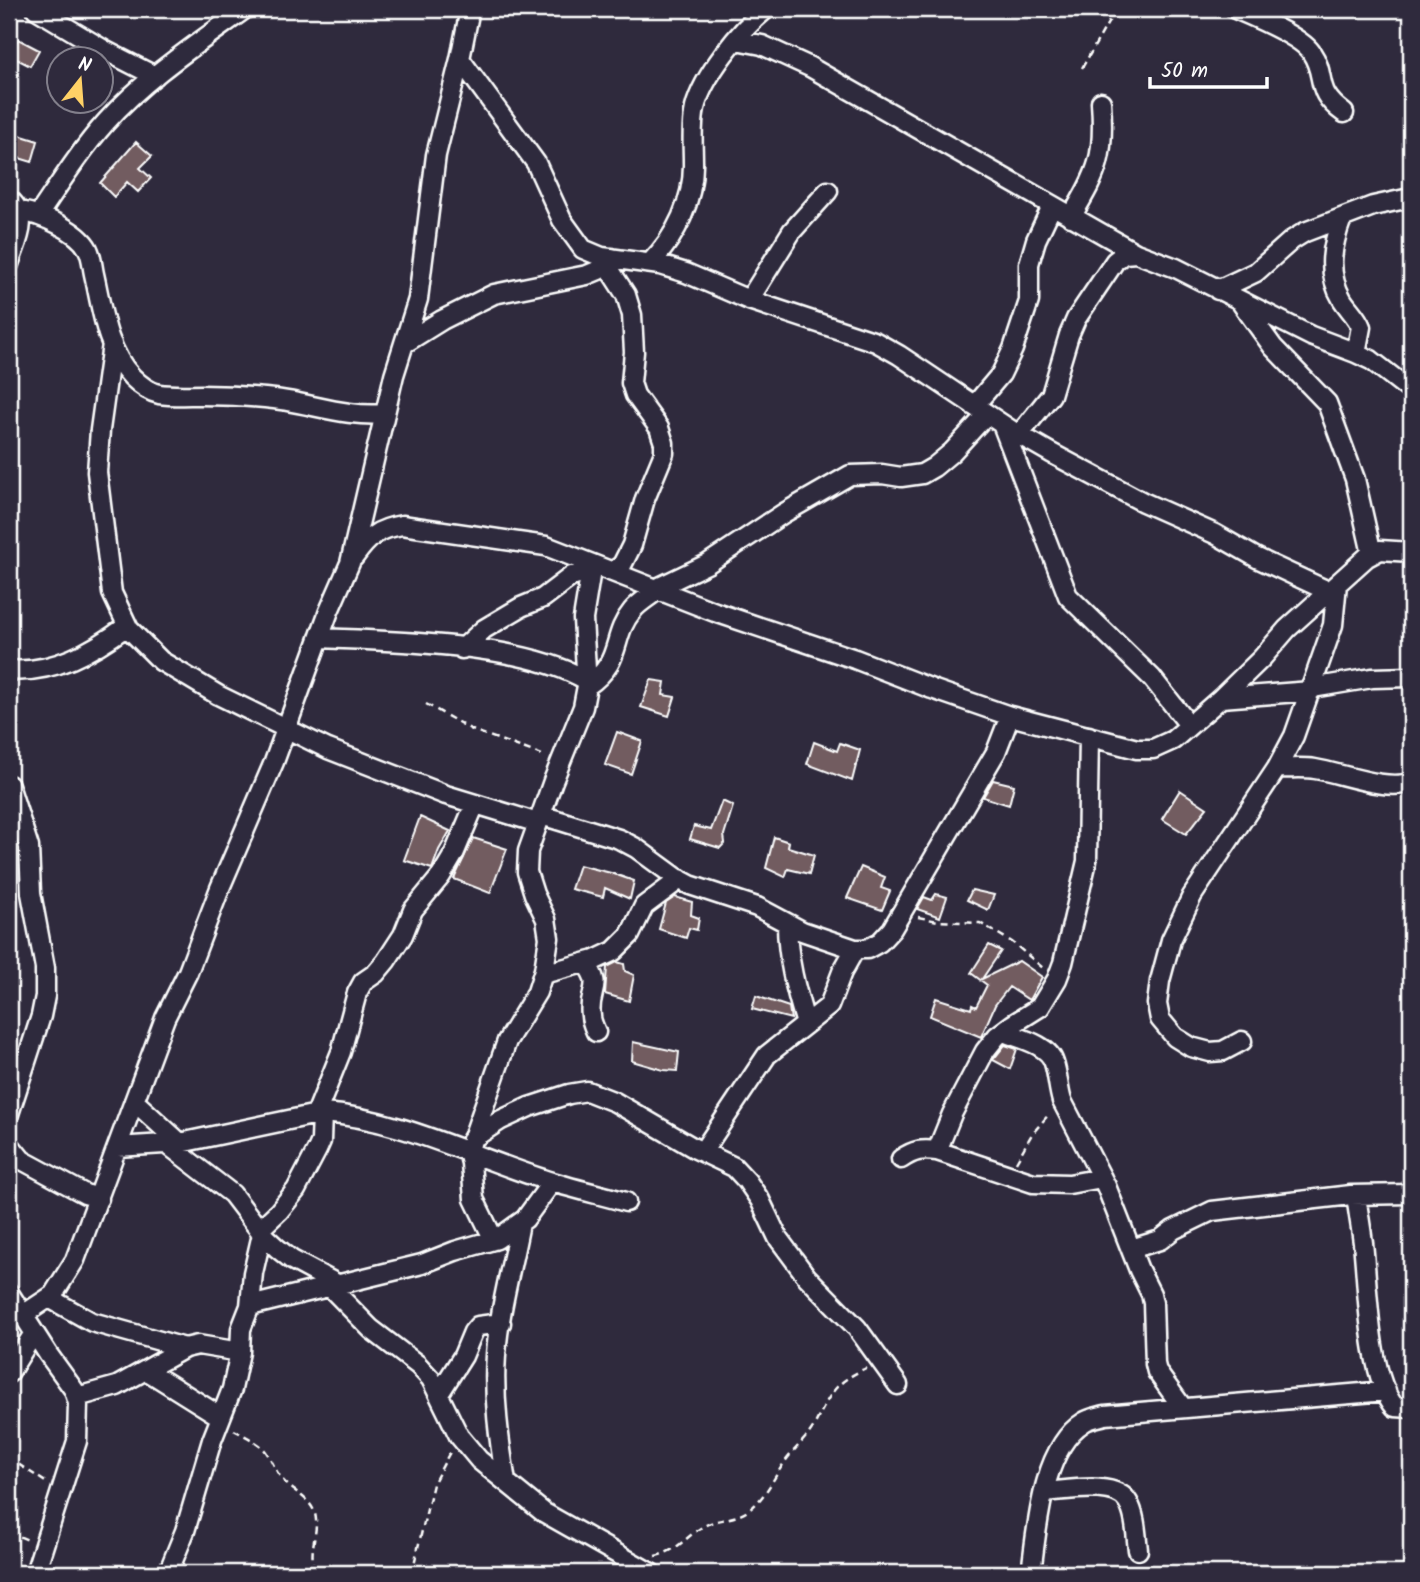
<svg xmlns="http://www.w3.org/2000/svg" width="1420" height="1582" viewBox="0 0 1420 1582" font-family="Kalam,sans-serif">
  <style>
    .building { fill: #725c60; stroke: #fff; stroke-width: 2 }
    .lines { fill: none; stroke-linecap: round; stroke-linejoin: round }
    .street-casing { stroke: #fff; stroke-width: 23 }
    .path { stroke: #fff; stroke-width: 2.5; stroke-dasharray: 7 5; stroke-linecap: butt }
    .street { stroke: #2f2a3d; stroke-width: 18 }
  </style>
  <rect width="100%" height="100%" fill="#2f2a3d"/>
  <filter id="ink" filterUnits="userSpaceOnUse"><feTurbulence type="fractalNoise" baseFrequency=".0143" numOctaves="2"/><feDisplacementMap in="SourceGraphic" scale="14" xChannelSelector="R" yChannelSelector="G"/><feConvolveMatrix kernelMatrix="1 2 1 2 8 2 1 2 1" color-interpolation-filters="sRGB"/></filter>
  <g filter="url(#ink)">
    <path class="building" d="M18 39 39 50 30 66 9 55Z
      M9 132 38 141 32 162 9 155Z
      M136 142 152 156 140 168 151 178 138 192 127 182 114 197 100 183Z
      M651 680 665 682 663 695 675 697 669 716 641 707Z
      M617 732 642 741 631 774 605 765Z
      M814 742 837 751 840 743 860 750 852 781 807 764Z
      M993 780 1014 785 1009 805 983 797Z
      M1180 790 1207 808 1186 834 1162 819Z
      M722 801 733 806 724 835 725 843 720 848 690 839 694 826 711 830Z
      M420 817 450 831 439 850 432 869 404 860Z
      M774 837 789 842 788 847 814 855 809 874 788 869 785 877 766 868Z
      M473 838 507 849 490 893 454 879Z
      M579 865 611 873 634 881 630 899 605 888 603 897 571 889Z
      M861 867 885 877 881 888 890 891 882 910 847 898Z
      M972 890 994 895 988 910 967 900Z
      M936 894 947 897 940 917 917 909 924 897 932 900Z
      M675 897 692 902 691 915 699 918 697 930 689 928 686 938 659 929 666 903Z
      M989 945 1001 951 982 979 1019 961 1042 977 1029 1000 1009 987 995 1005 981 1037 930 1016 936 998 971 1009 972 1005 976 1007 987 985 971 973Z
      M617 962 624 964 625 971 634 975 629 1001 605 994 607 967Z
      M756 996 789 1007 791 1019 752 1009Z
      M633 1042 679 1052 677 1071 663 1070 632 1061Z
      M1005 1045 1017 1049 1010 1069 993 1060Z"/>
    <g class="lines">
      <defs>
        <path id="street" d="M36 9 106 51 155 76
          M1235 9C1254 17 1300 36 1311 52 1328 77 1312 90 1344 113
          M736 40 762 45 810 67 1136 253
          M460 59 536 163 562 220 583 249 602 257 660 265 686 273 749 300 876 342 899 355 1011 430 1051 453 1143 502 1215 534 1257 558 1330 592
          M9 199C31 218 17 240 9 264
          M20 211C40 214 78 230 88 249 92 257 92 265 94 274 102 309 106 350 132 377 139 384 149 392 159 394 173 396 187 395 201 395 222 395 244 396 265 398 306 401 344 418 385 414
          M39 214C60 183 81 150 106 122 146 77 197 44 245 9
          M1071 217C1099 171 1105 156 1101 102
          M1342 218C1332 245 1326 272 1342 299 1348 309 1357 316 1361 327L1356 353
          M650 263C676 237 694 200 693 162 693 144 691 126 695 108 703 76 740 30 766 9
          M606 264 626 295 632 315 634 352 631 383 635 395 659 428 664 443V453L645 499 632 545 622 565 612 572
          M1218 290 1256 272 1292 240 1305 232 1373 206 1410 198
          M749 300 792 231 828 191
          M1242 304 1273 347 1327 403 1355 479 1372 554
          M405 343 442 320 494 294 587 275 599 270 612 258
          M112 344 100 430 97 472 112 593 129 629 161 661 218 695 328 749 446 795 538 823
          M974 406 1001 374 1013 349 1029 301V264L1036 240 1052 206
          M1002 424 1068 596 1152 678 1189 725
          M1019 435 1051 395 1069 335 1076 319 1115 261 1124 254 1136 253 1176 268 1311 336 1356 353 1371 360 1411 391
          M354 557C369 537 377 529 402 525L546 546 715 612 855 659 932 689 1010 716 1137 749H1153L1173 740 1221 698 1262 658 1287 629 1367 557 1380 550 1411 552
          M655 589 707 564 784 513 850 475 882 474 901 477 922 474 934 467 952 452 987 414
          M319 638C394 641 522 643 586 680
          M462 649 484 629 521 607 543 598 572 576 591 569
          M9 670C53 674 93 651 127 626
          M587 686C624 661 610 638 632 611 638 603 649 597 658 590
          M1312 688 1372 678 1411 677
          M1221 698 1311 691
          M1277 768C1289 769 1302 767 1315 769 1341 773 1388 792 1411 782
          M9 785 29 847 31 893 45 968V996L41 1016 9 1114
          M541 815 619 839 636 848 677 878 690 885 757 907 802 931 855 949H867L880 942 892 929 996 752 1010 716
          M787 923C787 958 796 991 806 1024
          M585 963C605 987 587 991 591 1016 591 1021 594 1027 596 1032
          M543 974 595 960 614 951 630 935 644 906 680 879
          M1003 1032C1018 1038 1049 1044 1054 1063 1058 1075 1058 1088 1062 1101L1106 1186 1139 1270 1151 1294 1153 1303 1155 1364 1157 1372 1183 1408
          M1242 1041 1223 1051 1210 1052 1191 1047 1175 1037 1160 1019 1157 1004 1160 981 1171 940 1192 896 1277 768 1294 736 1333 625 1337 584
          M134 1101 180 1143
          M316 1114 341 1052 357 993 363 982 376 973 386 961 403 935 413 910 441 876 454 854 475 804
          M472 1139 501 1120 529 1107 569 1094 587 1091 615 1102 694 1148 734 1167 747 1181 760 1200 778 1238 807 1277 857 1328 898 1385
          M9 1144 22 1160 85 1194 99 1198
          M167 1144 232 1194 264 1236 277 1248 292 1260 337 1284
          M117 1147 180 1143 322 1113C399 1118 470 1156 543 1179 570 1188 598 1194 626 1202
          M703 1151 767 1055 829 1006 842 972 855 949
          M937 1151 952 1114 985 1051 997 1036 1013 1024 1040 1007 1057 979 1063 963 1087 861 1089 736
          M901 1159C914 1150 922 1149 937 1151L1033 1183 1069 1184 1102 1178
          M1356 1195C1358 1211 1361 1227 1363 1243 1368 1285 1368 1376 1395 1407L1411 1408
          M259 1230 279 1211 296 1190 317 1150 321 1141 322 1113
          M494 1240 474 1199 471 1163 468 1152 507 1041 537 992 544 970 549 938 546 919 534 894 527 872 528 851 553 781 583 707 587 686 583 619 592 564
          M1131 1249 1160 1240 1173 1230 1212 1211 1351 1195 1411 1194
          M329 1286 371 1329 418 1365 431 1379 459 1436 479 1460 543 1512 651 1573
          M9 1293 48 1354 74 1390 78 1403 77 1441 35 1573
          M49 1298 92 1322 185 1348
          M250 1306 253 1273 262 1234
          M23 1315 53 1295 75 1260 165 1018 188 972 220 888 274 762 329 611 350 563 394 375 418 299 436 155 460 59 470 9
          M146 1370 221 1417
          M9 1373 34 1333
          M439 1394 463 1356 473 1332 478 1326 501 1323
          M77 1397 117 1386 185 1348 198 1345 240 1352 241 1329 250 1306 422 1264 455 1251 497 1239 525 1219 552 1182
          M506 1482C499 1440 493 1397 496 1355 499 1310 512 1266 520 1223
          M1044 1492C1065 1491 1116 1480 1128 1502 1136 1516 1136 1534 1138 1550
          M168 1573 185 1531 212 1440 232 1389 240 1352
          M1031 1573C1037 1528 1042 1448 1084 1422 1090 1418 1099 1417 1105 1415L1386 1391"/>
      </defs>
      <use href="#street" class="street-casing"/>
      <path class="path" d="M1082 68 1116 9
        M426 704 472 730 545 756
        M918 917 938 921 980 923 1012 942 1043 968
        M1016 1162 1032 1134 1050 1113
        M234 1430C243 1435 254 1440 262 1447 271 1456 274 1469 282 1479 293 1493 315 1499 316 1520 317 1538 307 1555 317 1573
        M9 1458 47 1483
        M9 1532 28 1540
        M655 1556C677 1552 686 1536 704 1526 718 1518 736 1520 749 1510 767 1496 774 1476 787 1459 796 1447 807 1438 814 1426 831 1394 831 1385 866 1368
        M412 1573 433 1484 451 1450"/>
      <use href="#street" class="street"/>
    </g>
  </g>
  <rect width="1420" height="1582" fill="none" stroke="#2f2a3d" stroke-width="35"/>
  <rect x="18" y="18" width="1385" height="1547" fill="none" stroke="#fff" stroke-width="2.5" filter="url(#ink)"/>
  <g transform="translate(80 80) rotate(17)"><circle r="33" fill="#2f2a3d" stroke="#827f8b" stroke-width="2"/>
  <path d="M0-5L12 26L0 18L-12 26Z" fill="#ffd166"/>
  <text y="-10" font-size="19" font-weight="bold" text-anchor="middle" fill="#ffffff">N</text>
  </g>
  <path d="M1150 77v10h117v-10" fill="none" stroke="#ffffff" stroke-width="3.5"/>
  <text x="1161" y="77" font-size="21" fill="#ffffff" stroke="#2f2a3d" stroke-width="5" paint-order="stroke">50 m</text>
</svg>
